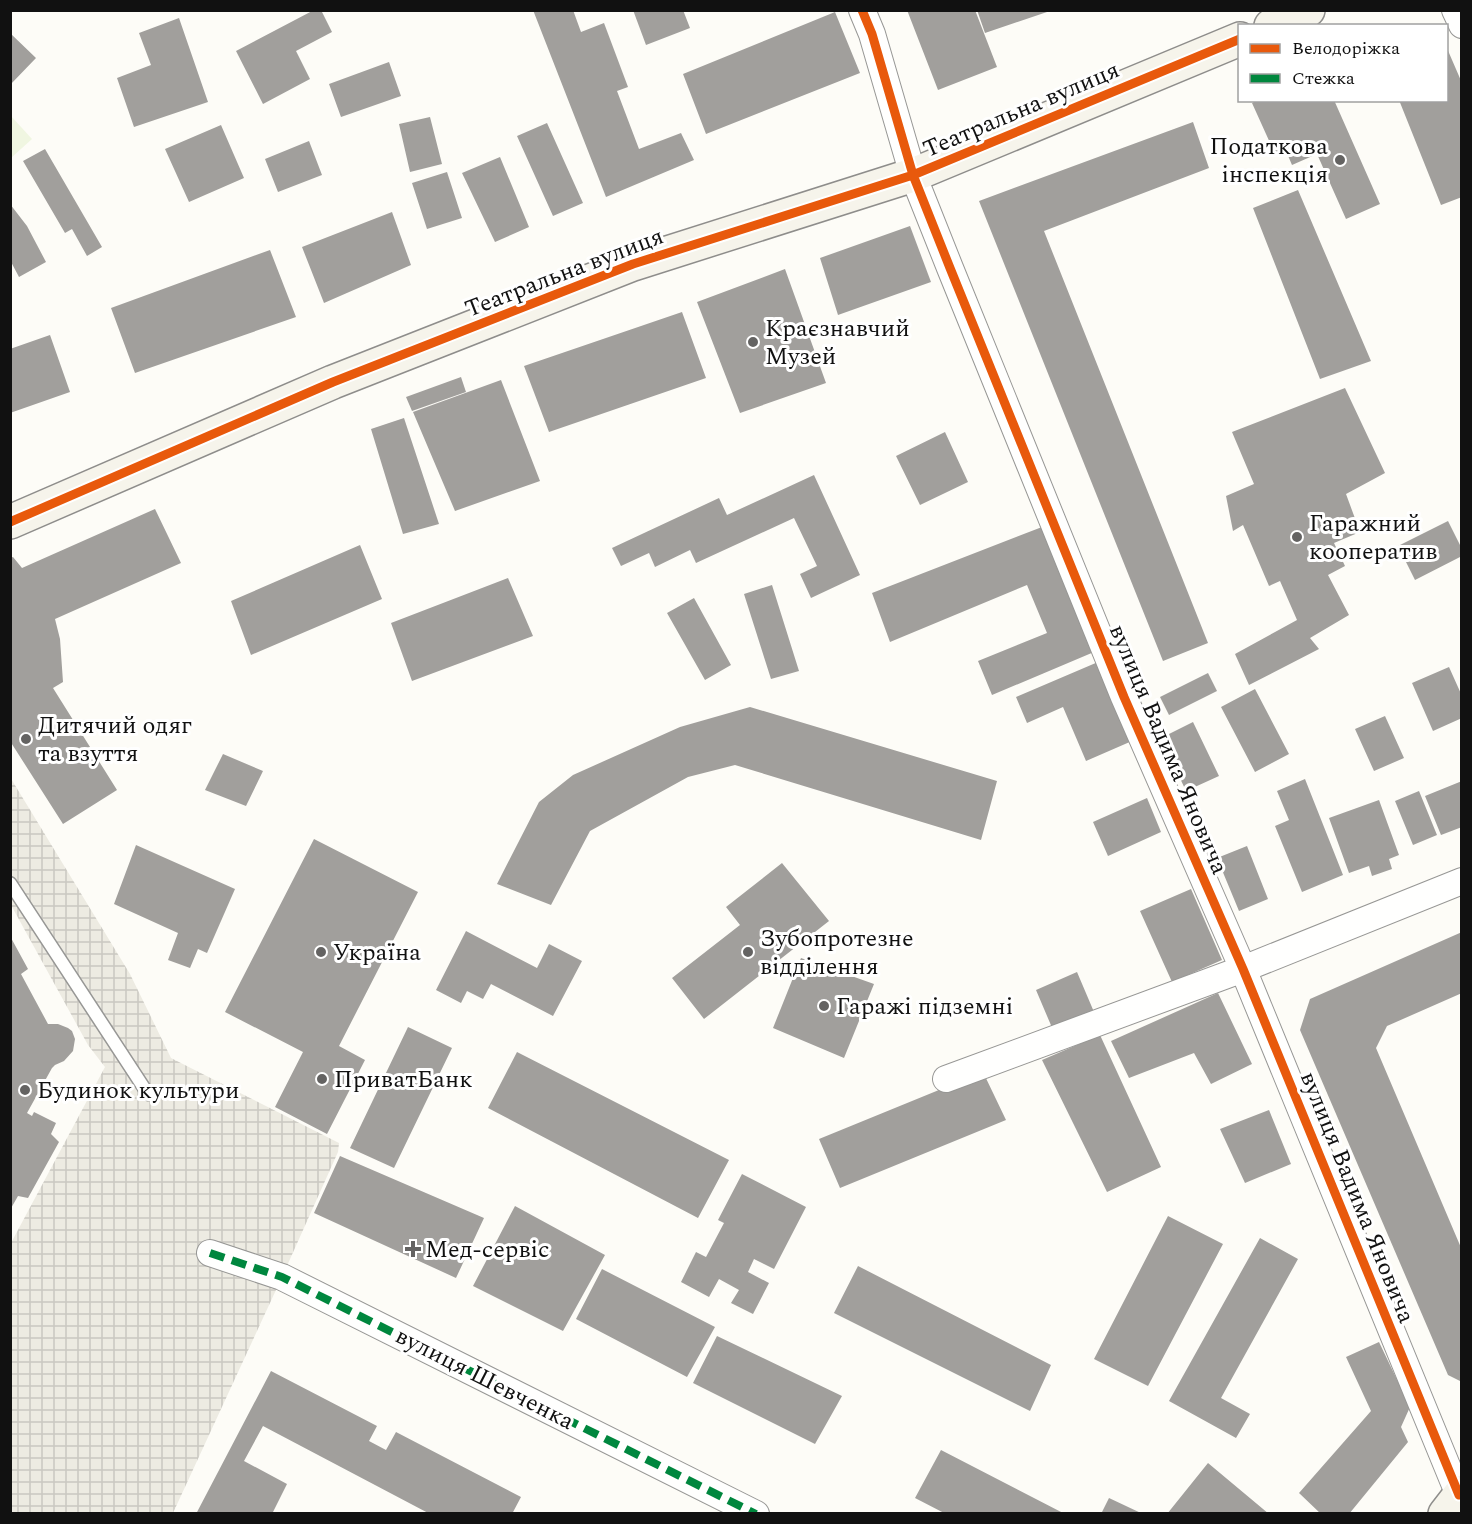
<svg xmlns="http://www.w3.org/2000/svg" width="1472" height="1524" viewBox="0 0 1472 1524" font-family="Spectral,serif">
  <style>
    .pitch { fill: #f0f6e1 }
    .plaza { fill: url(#plaza-grid) }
    .building { fill: #a19f9c }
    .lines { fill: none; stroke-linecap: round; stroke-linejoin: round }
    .lane-casing { stroke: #979795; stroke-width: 15 }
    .street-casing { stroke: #979795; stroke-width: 28 }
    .secondary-casing { stroke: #8e8d8b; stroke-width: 36 }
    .lane { stroke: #fffffe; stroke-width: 12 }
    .street { stroke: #fffffe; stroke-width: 26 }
    .secondary { stroke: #f6f4eb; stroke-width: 33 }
    .quiet { stroke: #00873e; stroke-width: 8; stroke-dasharray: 15 8; stroke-linecap: butt }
    .cycleway-casing { stroke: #fff; stroke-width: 13 }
    .cycleway { stroke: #e8590c; stroke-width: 9 }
    .poi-dot { fill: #646362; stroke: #fff; stroke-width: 2 }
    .labels { text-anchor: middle; stroke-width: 6; stroke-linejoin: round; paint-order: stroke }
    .street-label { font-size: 24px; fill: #111; stroke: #fff }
    .poi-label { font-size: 24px; fill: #111; stroke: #fff; text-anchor: start }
  </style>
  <defs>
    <pattern id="plaza-grid" width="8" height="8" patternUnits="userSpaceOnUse" patternTransform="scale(1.5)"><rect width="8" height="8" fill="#edebe2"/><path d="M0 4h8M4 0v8" fill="none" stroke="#cac8c1"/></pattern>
  </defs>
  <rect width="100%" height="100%" fill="#fdfcf7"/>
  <path class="pitch" d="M11 116 32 139 11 158Z"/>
  <path class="plaza" d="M10 777 130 974 171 1058 339 1143 338 1152 282 1277 173 1513H11V1243L105 1067 88 1045 11 905Z"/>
  <path class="building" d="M314 10H321L332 32 296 51 310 79 263 104 236 51Z
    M533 10H573L581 32 604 23 628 87 617 91 639 149 681 133 694 160 606 197Z
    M633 10H683L690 28 646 45Z
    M907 10H975L997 67 938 90Z
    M977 10H1050V11L985 33Z
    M835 12 860 73 706 134 683 74Z
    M179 18 208 102 134 127 117 78 151 65 139 33Z
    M10 33 36 58 10 85Z
    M1446 46 1462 83V197L1441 205 1399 100H1446Z
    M389 62 401 96 341 117 329 84Z
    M1258 100H1334L1380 204 1346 219 1317 154 1292 165 1286 151 1276 156 1252 103Z
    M430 117 442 164 410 172 399 124Z
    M1193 122 1209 168 1044 231 1208 643 1163 661 979 201Z
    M547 123 583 203 553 216 517 136Z
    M221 125 244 178 189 202 165 149Z
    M309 141 322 175 278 192 265 159Z
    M45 149 102 247 87 256 72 229 65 233 23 161Z
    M500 157 529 227 495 242 462 173Z
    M447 172 462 218 427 229 412 183Z
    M1298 190 1371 361 1320 379 1253 208Z
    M10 204 27 226 46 262 19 277 10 260Z
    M392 212 411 265 324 303 302 247Z
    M910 226 931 282 838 315 820 258Z
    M270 250 296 317 135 373 111 308Z
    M785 269 826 383 740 413 697 302Z
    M682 312 706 378 549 432 524 366Z
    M50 335 70 392 10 413V349Z
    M461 377 466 392 412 411 406 397Z
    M501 380 540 481 455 511 413 412Z
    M1345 388 1385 473 1346 494 1360 532 1334 543 1345 566 1328 575 1349 615 1310 638 1319 649 1249 685 1235 654 1297 620 1280 581 1269 586 1243 525 1233 531 1226 496 1254 484 1232 432Z
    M404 418 439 524 403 534 371 429Z
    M945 432 968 482 920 505 896 456Z
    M814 475 860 575 811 598 800 574 817 566 794 518 696 563 690 550 655 567 649 553 621 566 612 548 719 498 727 515Z
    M155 509 181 563 55 619 60 639 63 682 53 688 117 790 63 824 10 741V558L13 557 22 568Z
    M1448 521 1462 549V556L1415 580 1398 546Z
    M1042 527 1094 652 992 695 978 661 1047 633 1027 585 890 642 872 593Z
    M360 545 382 599 251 655 231 601Z
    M508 578 533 636 412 681 391 623Z
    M772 585 799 671 771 679 744 594Z
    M694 598 731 665 705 680 667 613Z
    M1098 662 1132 741 1086 761 1063 707 1027 723 1016 697Z
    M1449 667 1462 696V718L1433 731 1412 683Z
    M1208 673 1217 691 1169 715 1160 697Z
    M1255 689 1289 754 1255 772 1221 707Z
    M750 707 997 781 981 840 735 765 688 777 590 831 551 905 497 884 539 802 573 775 680 727Z
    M1385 716 1404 758 1374 771 1355 729Z
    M1193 722 1219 776 1186 791 1161 738Z
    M223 754 263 771 246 806 205 790Z
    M1305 779 1343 875 1302 892 1275 826 1289 820 1277 791Z
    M1462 781V827L1441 835 1425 796Z
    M1419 791 1437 835 1413 845 1395 801Z
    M1147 798 1161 832 1108 856 1093 822Z
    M1379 800 1399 855 1389 859 1392 869 1372 876 1369 866 1349 873 1329 818Z
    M314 839 418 892 339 1046 365 1060 327 1134 275 1107 303 1052 225 1012Z
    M136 845 235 889 207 953 198 949 190 968 168 960 178 933 114 904Z
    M1247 846 1268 899 1239 911 1217 858Z
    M782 863 829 921 704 1019 672 978 740 925 726 907Z
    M1191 889 1222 960 1172 982 1140 911Z
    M466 931 537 968 549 944 582 961 553 1016 491 984 483 999 467 991 461 1003 436 990Z
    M1462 932V993L1387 1026 1376 1048 1462 1250V1382L1448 1375 1300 1030 1310 999Z
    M10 936 28 969 21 974 48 1024H58L68 1028 72 1031 75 1039 73 1051 64 1061 55 1065 52 1068 27 1113 32 1116 34 1112 56 1123 51 1134 59 1142 28 1198 18 1196 10 1210Z
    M801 958 874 984 844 1058 773 1028Z
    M1077 972 1094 1012 1053 1030 1036 990Z
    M1218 993 1252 1064 1211 1084 1194 1053 1129 1078 1111 1041Z
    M408 1027 452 1048 394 1168 350 1148Z
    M1100 1035 1161 1167 1107 1192 1042 1060Z
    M517 1052 729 1160 698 1218 488 1108Z
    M983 1072 1006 1120 840 1188 819 1139Z
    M1269 1110 1291 1164 1245 1183 1220 1129Z
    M340 1156 484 1218 456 1278 314 1213Z
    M742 1174 806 1207 774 1269 754 1259 748 1272 769 1283 753 1314 731 1303 739 1290 719 1279 709 1297 681 1282 696 1252 706 1257 724 1223 718 1220Z
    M515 1206 605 1255 563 1331 473 1286Z
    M1168 1216 1223 1244 1148 1386 1094 1359Z
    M1260 1238 1298 1259 1221 1398 1250 1414 1236 1438 1169 1401Z
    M858 1266 1051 1365 1030 1411 834 1313Z
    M602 1269 715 1327 687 1377 576 1319Z
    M717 1336 842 1396 815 1444 693 1383Z
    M1379 1342 1410 1407 1401 1427 1408 1442 1349 1514H1321L1299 1493 1371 1411 1346 1357Z
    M271 1371 377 1426 369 1441 386 1450 396 1432 521 1497 512 1514H430L263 1426 244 1461 287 1484 272 1514H196Z
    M941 1450 1065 1514H946L915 1498Z
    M1208 1463 1269 1514H1167Z
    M1109 1498 1143 1514H1101Z"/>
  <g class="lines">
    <defs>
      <path id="lane" d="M10 883 148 1094"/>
      <path id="street" d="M862 10 872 34 913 175 950 268 1124 697 1243 969 1459 1495
        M1455 10 1462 25
        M946 1079 1243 969 1462 881
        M210 1253 282 1277 756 1514"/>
      <path id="secondary" d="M1271 26 1308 10
        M10 522 333 382 633 264 913 175 1240 39
        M1445 1514 1462 1492"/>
    </defs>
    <use href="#lane" class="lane-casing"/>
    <use href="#street" class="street-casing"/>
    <use href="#secondary" class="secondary-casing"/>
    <use href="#lane" class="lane"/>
    <use href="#street" class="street"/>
    <use href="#secondary" class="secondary"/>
    <path class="quiet" d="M210 1253 282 1277 756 1514"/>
    <defs>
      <path id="cycleway" d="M862 10 872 34 913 175 950 268 1124 697 1243 969 1459 1495
        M10 522 333 382 633 264 913 175 1240 39"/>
    </defs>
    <use href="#cycleway" class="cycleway-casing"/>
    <use href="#cycleway" class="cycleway"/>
  </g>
  <g class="poi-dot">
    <circle cx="1340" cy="160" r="6"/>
    <circle cx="753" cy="342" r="6"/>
    <circle cx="1297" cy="537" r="6"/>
    <circle cx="26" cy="739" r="6"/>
    <circle cx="321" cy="952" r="6"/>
    <circle cx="748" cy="952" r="6"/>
    <circle cx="824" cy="1006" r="6"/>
    <circle cx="322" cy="1079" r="6"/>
    <circle cx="25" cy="1090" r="6"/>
    <path d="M410 1240h6v6h6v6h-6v6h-6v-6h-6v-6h6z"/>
  </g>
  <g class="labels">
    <g class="street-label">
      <text transform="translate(1021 109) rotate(-23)" y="8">Театральна вулиця</text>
      <text transform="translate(564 272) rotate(-21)" y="8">Театральна вулиця</text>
      <text transform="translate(1169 749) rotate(67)" y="8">вулиця Вадима Яновича</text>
      <text transform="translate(1358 1197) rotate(68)" y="8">вулиця Вадима Яновича</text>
      <text transform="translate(485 1378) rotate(27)" y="8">вулиця Шевченка</text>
    </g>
    <g class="poi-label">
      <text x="1328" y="154" text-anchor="end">Податкова<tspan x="1328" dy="28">інспекція</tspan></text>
      <text x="765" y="336">Краєзнавчий<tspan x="765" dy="28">Музей</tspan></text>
      <text x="1309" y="531">Гаражний<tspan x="1309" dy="28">кооператив</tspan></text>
      <text x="38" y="733">Дитячий одяг<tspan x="38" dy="28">та взуття</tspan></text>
      <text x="760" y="946">Зубопротезне<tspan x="760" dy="28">відділення</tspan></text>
      <text x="333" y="960">Україна</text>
      <text x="836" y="1014">Гаражі підземні</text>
      <text x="334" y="1087">ПриватБанк</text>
      <text x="37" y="1098">Будинок культури</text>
      <text x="425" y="1257">Мед-сервіс</text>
    </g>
  </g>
  <rect width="1472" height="1524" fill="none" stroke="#111111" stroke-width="24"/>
  <rect x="1238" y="24" width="210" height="78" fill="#ffffff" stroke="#a0a0a0" stroke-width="1.5"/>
  <rect x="1250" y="44" width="30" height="9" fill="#e8590c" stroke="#a0a0a0" stroke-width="1.5"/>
  <text x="1292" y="54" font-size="18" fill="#111111">Велодоріжка</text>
  <rect x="1250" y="74" width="30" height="9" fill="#00873e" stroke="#a0a0a0" stroke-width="1.5"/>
  <text x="1292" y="84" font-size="18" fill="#111111">Стежка</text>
</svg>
